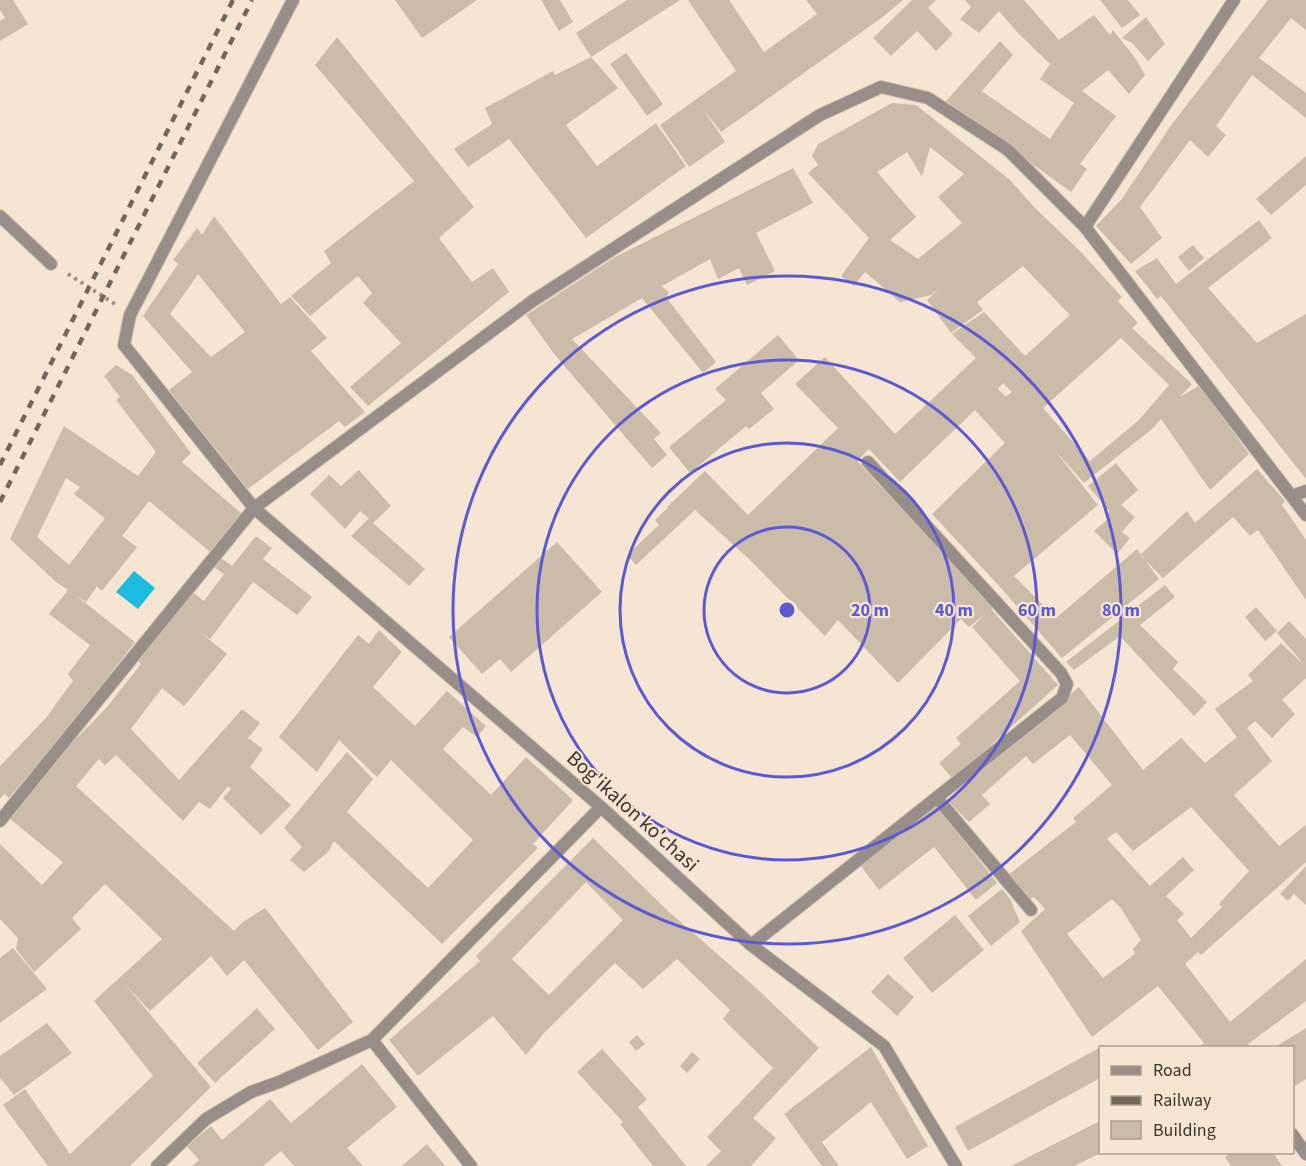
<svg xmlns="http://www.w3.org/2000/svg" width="1306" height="1166" viewBox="0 0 1306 1166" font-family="'Source Sans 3',sans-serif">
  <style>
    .water { fill: #1ebbe0 }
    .building { fill: #cbbba9; fill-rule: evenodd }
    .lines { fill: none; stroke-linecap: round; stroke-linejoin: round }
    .street-casing { stroke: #d1c2b2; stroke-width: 14 }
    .path { stroke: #9a8e81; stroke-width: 4; stroke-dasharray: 3 4.5; stroke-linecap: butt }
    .street { stroke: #978d89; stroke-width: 12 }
    .rail { stroke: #71685d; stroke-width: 4.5; stroke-dasharray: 8 8; stroke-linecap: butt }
    .ring { fill: none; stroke: #5c5ad2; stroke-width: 3 }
    .labels { text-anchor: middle; stroke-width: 4.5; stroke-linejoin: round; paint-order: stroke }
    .street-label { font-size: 21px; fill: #3c352e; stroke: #f6e5d3 }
    .centre { fill: #5c5ad2; stroke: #f6e5d3; stroke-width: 3 }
    .ring-label { font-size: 18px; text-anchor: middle; font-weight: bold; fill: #5c5ad2; stroke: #f6e5d3; stroke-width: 4.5; stroke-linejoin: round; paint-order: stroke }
  </style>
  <rect width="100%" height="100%" fill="#f6e5d3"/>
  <path class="water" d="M134 571 155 588 138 609 116 592Z"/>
  <path class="building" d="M0 0H13L28 24 0 41V21L5 18 0 10Z
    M395 0H477L422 38Z
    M541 0H560L573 22 559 31Z
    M627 0H680L591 57 576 33Z
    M688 0H729L764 52 817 14 806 0H903L880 19 721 132 704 110 725 142 689 167 660 125 736 71Z
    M912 0H936L928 8 953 34 936 51 917 31 891 56 873 38Z
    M965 0H1024L1059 40 1094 15 1110 35 1113 30 1135 58 1145 75 1129 94 1108 70 1082 91 1116 116 1080 164 1087 169 1071 192 946 101 1000 41 1013 55 982 91 1050 139 1074 103 1040 79 1050 64 1017 32 999 11 979 33 960 19 971 7Z
    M1100 0H1128L1140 15 1122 28Z
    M1268 0H1306V30L1291 18 1259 58 1306 93V118L1252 75 1216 126 1226 135 1208 157 1190 140 1140 207 1162 238 1131 264 1096 226 1121 200 1172 124Z
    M1146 17 1165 44 1148 61 1132 43 1122 38Z
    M337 37 474 207 439 238 472 282 493 268 509 292 368 406 350 387 401 343 363 303 372 293 358 276 310 316 291 296 331 263 324 251 414 181 315 65Z
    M626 53 663 104 647 116 610 64Z
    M591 57 618 88 566 125 597 166 656 123 686 166 586 238 509 139 468 167 454 149 492 124 485 108 553 71 555 75Z
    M892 103 916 105 1010 180 1036 209 1080 251 1122 297 1118 301 1138 323 1132 328 1192 384 1180 397 1200 385 1249 454 1210 490 1161 419 1152 429 1084 483 1053 448 1098 505 1014 576 1056 618 1137 549 1159 579 1062 658 1001 588 932 514 1005 443 975 410 900 482 869 449 857 461 994 607 991 609 1058 685 953 779 939 763 961 744 956 738 1020 681 972 627 987 613 969 627 961 619 898 683 838 620 825 636 749 559 695 510 636 565 627 555 659 525 655 520 668 508 667 507 705 471 748 515 838 428 795 384 825 357 895 434 976 358 952 334 984 312 1025 356 1070 315 1023 266 977 302 983 310 951 333 927 300 939 289 931 295 900 302 865 272 854 286 841 276 869 238 808 173 818 165 812 156 818 144ZM930 147 964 174 938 197 962 223 918 259 890 240 916 217 877 172 907 152 922 177ZM1121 338 1169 385 1139 420 1090 461 1043 408ZM1003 383 1012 392 1006 397 998 389Z
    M1306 156V185L1271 215 1256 199Z
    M793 168 813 203 756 233 775 271 747 285 739 268 718 279 710 259 662 286 669 293 666 297 716 362 703 373 642 298 572 339 661 433 654 439 667 455 652 468 555 355 526 315 615 257Z
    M214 216 281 304 290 297 327 338 311 351 365 412 345 427 339 421 248 489 169 390 192 372 143 316 178 264 173 260 197 228 202 235ZM198 274 245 332 211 357 170 314Z
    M1259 220 1272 238 1208 288 1257 343 1306 314V479L1161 296 1157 299 1135 271 1157 258 1176 284Z
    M1193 245 1204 258 1189 271 1178 257Z
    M778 335 799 360 761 393 774 409 749 429 746 426 690 473 669 447 726 400 715 389Z
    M116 365 132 375 191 453 182 462 243 515 210 552 149 501 122 536 137 547 102 591 97 586 86 602 74 594 135 642 66 731 9 798 4 794 0 799V766L45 719 73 681 68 674 90 645 49 614 68 590 56 582 10 539 64 426 138 476 156 452 116 400 120 397 104 376ZM66 478 80 487 74 494 105 518 69 565 37 537Z
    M1116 463 1138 490 1121 505 1135 517 1122 532 1130 538 1117 554 1094 531 1107 520 1109 511 1088 486Z
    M1257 469 1285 501 1282 505 1306 540V600L1258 530 1250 536 1233 517 1163 578 1140 555 1187 511 1195 523Z
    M359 470 391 506 373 523 425 569 409 586 351 536 369 518 360 511 345 529 310 494 329 475 341 486Z
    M256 536 272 548 263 559 312 597 297 615 253 582 210 639 200 632 227 654 184 706 162 688 131 729 179 780 242 709 260 723 248 738 263 749 250 767 291 805 261 835 223 798 231 789 228 786 210 809 199 802 183 821 116 755 105 765 99 759 76 786 234 931 243 922 265 908 353 1022 318 1050 244 960 227 976 211 956 150 1011 124 983 211 1087 130 1166H48L3 1105 25 1089 70 1154 153 1076 94 1001 162 939 105 884 72 918 81 929 34 972 16 949 18 938 0 919V844L42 885 63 862 10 819 27 792 75 734 78 737 107 707 141 664 137 660 191 591 204 601 224 574 214 567 221 558 232 566Z
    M557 542 602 592 511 672 500 659 482 674 449 637Z
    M1165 585 1175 597 1140 625 1178 662 1173 669 1207 702 1194 716 1120 636 1074 670 1066 662Z
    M1256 607 1277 631 1265 641 1245 617Z
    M1289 621 1306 639V678L1282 700 1295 714 1272 738 1255 721 1247 728 1272 761 1234 795 1279 846 1306 825V862L1201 955 1198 952 1185 964 1230 1022 1306 959V1001L1248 1044 1251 1047H1197L1204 1043 1158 986 1092 1037 1021 931 1045 909 1034 897 1029 900 1008 875 1076 822 1073 818 1112 785 1070 735 1033 764 1026 756 982 795 990 804 969 822 947 800 1079 687 1143 770 1181 738 1205 763 1237 737 1215 709 1253 681 1248 675 1281 643 1305 666 1277 633ZM1191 807 1249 871 1219 904 1222 907 1191 938 1177 920 1184 914 1166 896 1194 870 1183 857 1150 886 1107 839 1116 832 1133 851ZM1112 899 1120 907 1141 940 1133 949 1135 954 1103 978 1067 934Z
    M379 630 402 652 373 687 415 726 447 691 486 726 477 737 463 727 443 749 491 795 526 757 573 800 533 844 538 848 442 944 334 841 328 852 304 872 290 860 302 847 284 828 347 752 373 779 347 812 428 888 473 840 391 760 377 777 339 740 317 772 279 737 358 635 369 644Z
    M936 805 997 883 976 900 934 847 879 890 860 865Z
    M593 838 668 911 754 986 819 1048 753 1118 776 1138 751 1166H706L721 1151 707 1137 773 1068 723 1019 730 1010 677 959 643 989 615 963 545 1032 526 1055 493 1016 418 1076 389 1040 480 961 476 956ZM586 882 623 920 549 995 512 959Z
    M1306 866V905L1294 894 1288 901 1280 894Z
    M1002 889 1010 899 1020 922 991 946 968 916Z
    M955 915 984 950 932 993 903 958Z
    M13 948 47 989 0 1023V958Z
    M888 974 914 997 897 1016 871 992Z
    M257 1008 275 1029 215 1083 197 1063Z
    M47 1023 72 1053 14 1095 0 1078V1056Z
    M1306 1028V1079L1293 1087V1047H1275Z
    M637 1035 645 1044 636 1051 629 1042Z
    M871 1047 928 1146 907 1159 871 1102 822 1142 839 1166H822L784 1114Z
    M1101 1047 1100 1078 968 1151 955 1127Z
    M602 1049 647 1099 638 1107 686 1166H653L620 1124 623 1122 577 1072Z
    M692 1052 700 1059 687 1073 680 1066Z
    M362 1064 397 1107 347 1148 363 1166H294L281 1151 263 1166H192L199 1160 187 1146 211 1126 222 1140 270 1099 291 1123Z
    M1100 1121 1101 1153 1074 1166H1011Z
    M427 1144 445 1166H402Z
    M1229 1152H1273L1282 1166H1231L1225 1157 1230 1154Z"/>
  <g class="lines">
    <defs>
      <path id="street" d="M293 0 130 315 124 345 254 508 601 807 751 945 884 1046 956 1166
        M0 216 51 264
        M1085 227 1234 0
        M1292 496 1306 491
        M937 798 1031 910
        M0 821 254 508 531 302 820 115 881 87 928 98 1008 150 1085 227 1306 515
        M751 945 1062 698 1067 684 1061 673 868 462
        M372 1040 471 1166
        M1292 1134 1306 1154
        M157 1166 206 1119 251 1092 279 1082 372 1040 601 807"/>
    </defs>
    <use href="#street" class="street-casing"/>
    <path class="path" d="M68 274 115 304"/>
    <use href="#street" class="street"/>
    <path class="rail" d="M0 465 233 0
      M0 502 252 0"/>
  </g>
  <g class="ring">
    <circle cx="787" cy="610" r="83"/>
    <circle cx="787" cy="610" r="167"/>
    <circle cx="787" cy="610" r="250"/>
    <circle cx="787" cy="610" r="334"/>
  </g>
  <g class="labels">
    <g class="street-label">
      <text transform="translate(633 811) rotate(42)" y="7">Bog'ikalon ko'chasi</text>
    </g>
  </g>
  <circle cx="787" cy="610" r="9" class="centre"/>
  <g class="ring-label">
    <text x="870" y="616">20 m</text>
    <text x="954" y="616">40 m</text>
    <text x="1037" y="616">60 m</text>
    <text x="1121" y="616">80 m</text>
  </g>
  <rect x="1099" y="1046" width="195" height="108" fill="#f6e5d3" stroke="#ac9f91" stroke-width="1.5"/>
  <rect x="1111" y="1066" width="30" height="9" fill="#978d89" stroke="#ac9f91" stroke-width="1.5"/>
  <text x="1153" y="1076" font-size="18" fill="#3c352e">Road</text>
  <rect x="1111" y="1096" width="30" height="9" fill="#71685d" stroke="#ac9f91" stroke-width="1.5"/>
  <text x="1153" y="1106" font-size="18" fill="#3c352e">Railway</text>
  <rect x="1111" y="1121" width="30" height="18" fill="#cbbba9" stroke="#ac9f91" stroke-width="1.5"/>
  <text x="1153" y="1136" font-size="18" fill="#3c352e">Building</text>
</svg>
